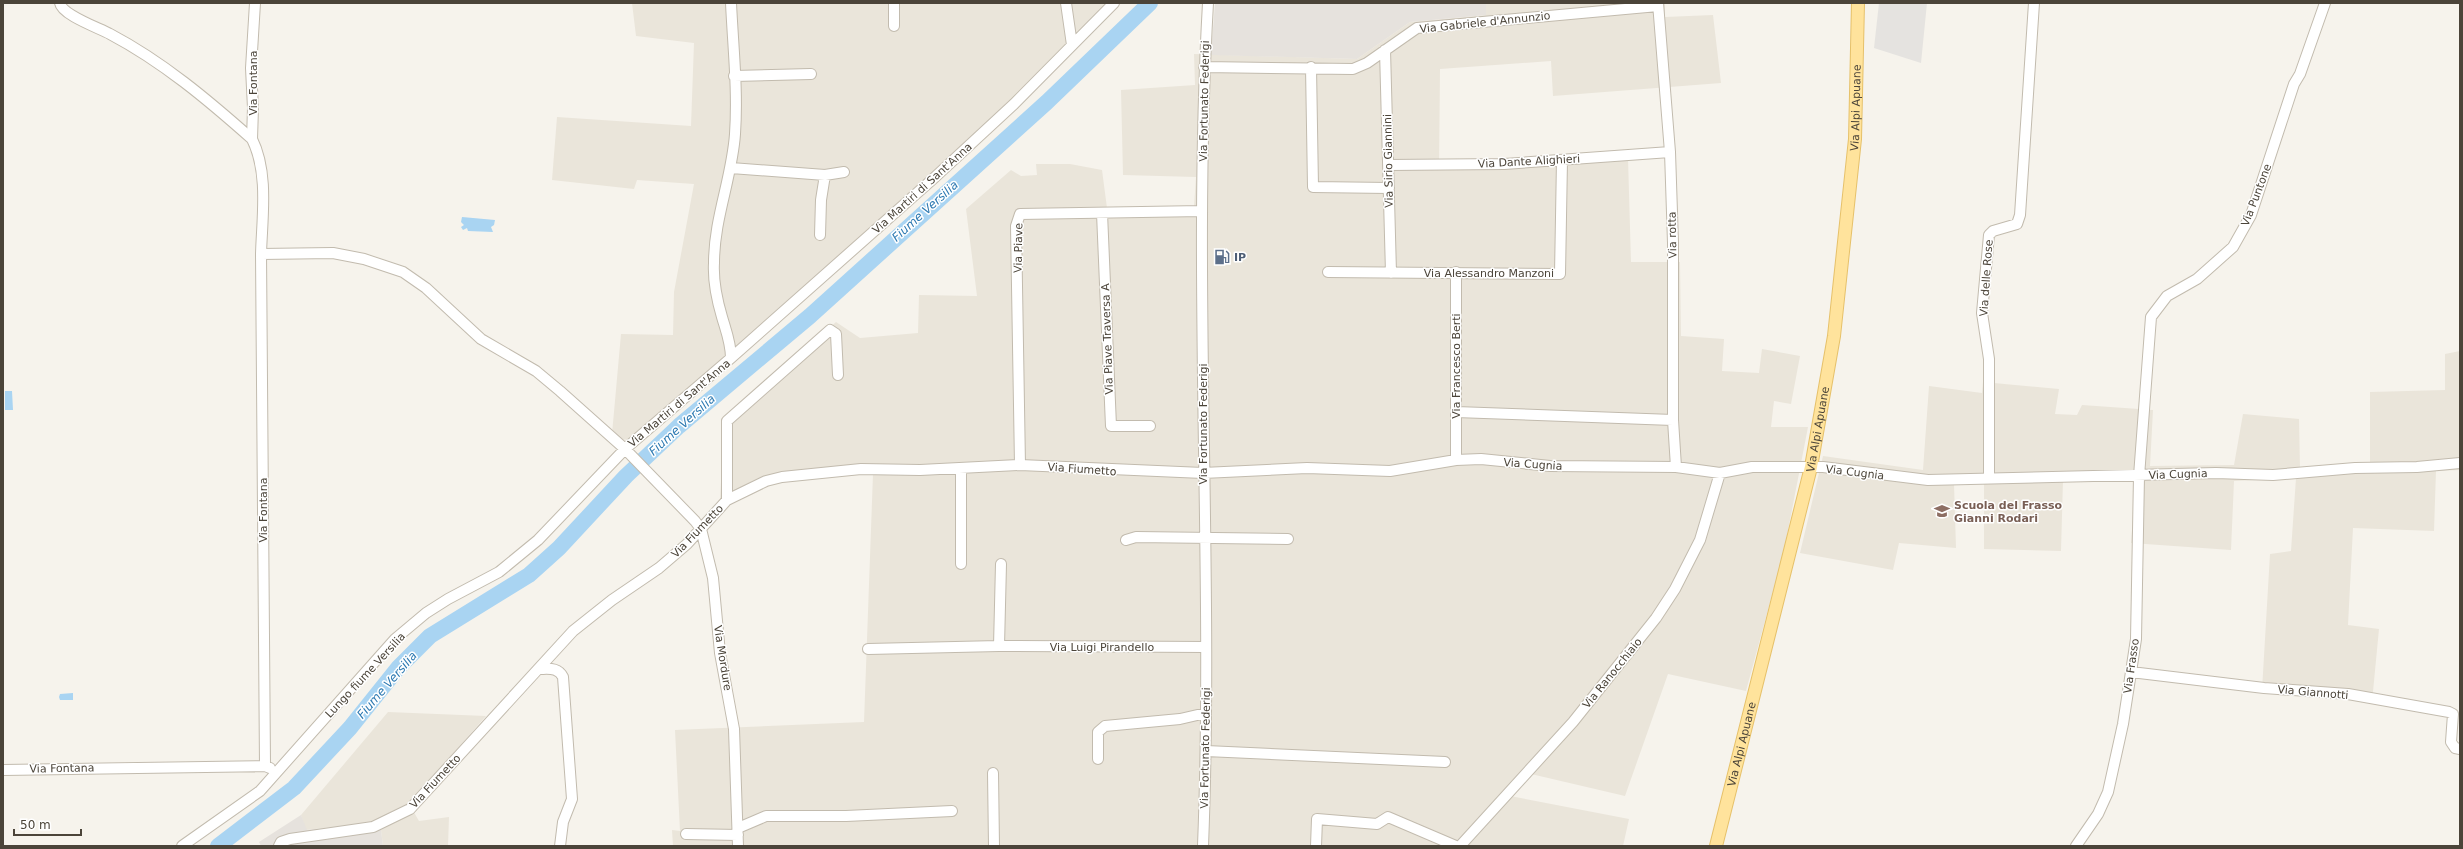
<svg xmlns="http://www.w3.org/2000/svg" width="2463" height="849" viewBox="0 0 2463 849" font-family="'DejaVu Sans',sans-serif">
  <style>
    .residential { fill: #eae5da }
    .industrial { fill: #e6e2dd }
    .parking { fill: #e5e3e0 }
    .water { fill: #a9d4f2 }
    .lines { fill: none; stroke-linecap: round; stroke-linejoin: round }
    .river { stroke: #a9d4f2; stroke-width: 16 }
    .minor-casing { stroke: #c2bbae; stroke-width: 12 }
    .major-casing { stroke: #e6c16a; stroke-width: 14 }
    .minor { stroke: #fff; stroke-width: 10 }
    .major { stroke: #ffe39c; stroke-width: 12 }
    .labels { text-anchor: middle; stroke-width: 3; stroke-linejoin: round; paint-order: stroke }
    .street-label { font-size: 11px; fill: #4b4439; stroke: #fff }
    .service-label { font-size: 11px; font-weight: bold; fill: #4e5e75; stroke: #fff; text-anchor: start }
    .education-label { font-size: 11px; font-weight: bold; fill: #785e54; stroke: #fff; text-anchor: start }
    .water-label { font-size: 12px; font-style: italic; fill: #2e7ab2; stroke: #fff }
  </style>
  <rect width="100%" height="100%" fill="#f6f3ec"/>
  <path class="residential" d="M632 3H1107L1053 61 877 225 633 439 620 440 612 434 621 334 673 335 674 292 694 184 637 180 634 189 552 180 557 117 691 126 694 43 636 36Z
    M1486 3H1665V17L1713 15 1721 83 1553 96 1551 61 1440 69 1439 169 1628 158 1631 262H1680L1681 336 1724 339 1722 371 1759 373 1762 349 1800 356 1791 404 1774 401 1771 427H1808L1784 551 1746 691 1668 674 1625 796 1531 774 1510 796 1629 819 1623 846H673L672 830 680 831 675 730 864 722 873 474 787 478 760 486 734 502 719 515 725 416 836 322 860 338 918 333 919 295 977 296 966 209 1011 170 1021 176 1037 175 1036 164H1070L1102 170 1107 208 1194 207 1196 177 1123 175 1121 90 1195 85 1194 54 1357 59 1410 22 1486 15Z
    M2460 351V470L2436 471 2434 531 2353 528 2348 625 2379 629 2372 702 2262 690 2270 554 2291 551 2296 478 2234 481 2231 550 2131 543 2136 480H2063L2061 551 1984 549V482L1954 484 1956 548 1899 543 1893 570 1800 553 1823 456 1923 470 1929 386 1982 393 1983 382 2059 389 2055 414 2077 415 2082 405 2153 410 2150 466 2234 465 2243 414 2299 419 2300 468 2370 463V392L2445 390V354Z
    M388 712 486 716 409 804 419 821 449 817 448 846H383L380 822 306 830 301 815Z"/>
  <path class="industrial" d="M1215 3H1486V15L1410 22 1357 59 1211 55Z
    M301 815 307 830 380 822 383 846H261L259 842Z"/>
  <path class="parking" d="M1879 3H1927L1921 63 1874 48Z"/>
  <path class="water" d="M462 217 495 220 494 225 491 227 493 232 468 231 467 228 463 230 461 227 464 225 461 222Z
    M5 391H12L13 410H5Z
    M73 693V700H60L59 697 60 694Z"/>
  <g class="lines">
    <path class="river" d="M218 846 294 788 350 728 398 668 430 636 529 575 559 548 626 476 679 426 810 316 1047 102 1150 3"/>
    <defs>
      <path id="minor" d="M60 3C62 15 99 28 110 34 163 62 208 100 252 139 269 173 262 218 261 254L333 253 364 259 403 272 426 288 481 339 536 371 560 391 625 449 695 521 701 529 713 578 720 653 734 729 738 846
        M731 3C733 46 738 91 735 134 732 178 714 218 714 263 713 280 717 300 722 317 726 331 731 343 731 358
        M894 3V26
        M1066 3 1072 45
        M1658 3 1670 152 1673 243V420L1676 467
        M1385 50 1391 273
        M1204 67 1353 69 1367 63 1417 28 1658 6
        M1311 67 1313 187 1389 188
        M734 76 811 74
        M252 139 253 108 251 68 255 3
        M1388 165 1504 164 1670 152
        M731 168 825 175 844 172
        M1102 213 1111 426H1150
        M820 235 821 200 825 175
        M261 254 265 766
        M1328 272 1560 274 1562 160
        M1456 272V460
        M1456 412 1673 420
        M1020 465 1016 226 1020 214 1202 211
        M961 469V564
        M1989 477V359L1982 313 1989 235 1993 231 2017 224 2020 215 2034 3
        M727 500V421L830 330 836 334 838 375
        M1126 540 1136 537 1288 539
        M999 646 1001 564
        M868 649 999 646 1206 647
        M539 669C549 669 558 667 563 677L572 799 563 822 560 846
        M2131 672 2264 688 2348 694 2449 712 2453 714 2451 742 2455 748 2460 749
        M1206 751 1445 762
        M1098 759V732L1105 726 1180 719 1206 713
        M3 770 265 766 270 768
        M993 773 994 846
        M738 828 766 816H846L952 811
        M686 834 738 835
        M182 846 260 791 395 639 426 613 448 599 499 572 538 540 625 449 731 358 934 178 1014 104 1114 3
        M279 846 281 842 290 839 373 827 410 809 573 631 612 600 659 568 687 544 727 500 766 481 782 477 861 469 920 470 1020 465 1203 473 1307 468 1390 471 1456 460 1481 459 1550 466 1676 467 1720 473 1752 467H1823L1928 480 2216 473 2273 475 2355 468 2417 467 2460 463
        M1203 846C1214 565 1192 284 1208 3
        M1316 846 1317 819 1377 824 1388 817 1456 846
        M1460 846 1573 722 1656 618 1675 589 1700 540 1720 473
        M2076 846 2098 814 2108 792 2123 724 2131 672 2136 639 2139 476 2151 317 2167 296 2197 279 2233 247 2251 215 2294 84 2300 74 2325 3"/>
      <g id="major">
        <path id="s1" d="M1716 846 1811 467 1834 336 1855 139 1858 3"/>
      </g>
    </defs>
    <use href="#minor" class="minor-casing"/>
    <use href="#major" class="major-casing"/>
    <use href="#minor" class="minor"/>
    <use href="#major" class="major"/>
  </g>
  <defs>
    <symbol id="fuel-bare" viewBox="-9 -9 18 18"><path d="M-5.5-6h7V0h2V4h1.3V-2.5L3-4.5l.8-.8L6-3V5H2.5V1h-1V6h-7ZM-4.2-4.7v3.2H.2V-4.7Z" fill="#5c6f8a" stroke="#fff" stroke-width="2.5" paint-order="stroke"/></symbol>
    <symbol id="school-bare" viewBox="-9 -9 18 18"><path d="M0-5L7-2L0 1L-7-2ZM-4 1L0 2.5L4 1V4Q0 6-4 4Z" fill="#8d6e63" stroke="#fff" stroke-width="2.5" paint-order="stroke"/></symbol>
  </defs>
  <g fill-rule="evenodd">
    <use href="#fuel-bare" x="1211" y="246" width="22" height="22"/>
    <use href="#school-bare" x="1931" y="500" width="22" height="22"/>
  </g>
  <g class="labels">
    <g class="street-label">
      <text transform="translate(1485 22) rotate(-6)" y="4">Via Gabriele d'Annunzio</text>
      <text transform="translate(253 83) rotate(-90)" y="4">Via Fontana</text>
      <text transform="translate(1204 101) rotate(-89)" y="4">Via Fortunato Federigi</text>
      <text dy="4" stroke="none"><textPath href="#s1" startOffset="753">Via Alpi Apuane</textPath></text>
      <text transform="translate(1388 161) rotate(-91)" y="4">Via Sirio Giannini</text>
      <text transform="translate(1529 161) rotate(-3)" y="4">Via Dante Alighieri</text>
      <text transform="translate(922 188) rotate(-42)" y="4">Via Martiri di Sant'Anna</text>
      <text transform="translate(2256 195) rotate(-69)" y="4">Via Puntone</text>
      <text transform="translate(1672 235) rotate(-91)" y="4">Via rotta</text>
      <text transform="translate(1018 248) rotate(-89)" y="4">Via Piave</text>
      <text x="1489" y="277">Via Alessandro Manzoni</text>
      <text transform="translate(1986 278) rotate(-86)" y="4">Via delle Rose</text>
      <text transform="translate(1107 339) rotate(-92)" y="4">Via Piave Traversa A</text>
      <text transform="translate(1456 366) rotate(-90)" y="4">Via Francesco Berti</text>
      <text transform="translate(679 403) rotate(-40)" y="4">Via Martiri di Sant'Anna</text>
      <text transform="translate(1203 424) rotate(-90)" y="4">Via Fortunato Federigi</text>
      <text dy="4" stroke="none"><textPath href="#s1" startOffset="429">Via Alpi Apuane</textPath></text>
      <text transform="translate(1533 464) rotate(4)" y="4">Via Cugnia</text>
      <text transform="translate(1082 469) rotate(4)" y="4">Via Fiumetto</text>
      <text transform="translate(1855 472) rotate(7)" y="4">Via Cugnia</text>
      <text transform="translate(2178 474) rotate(-2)" y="4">Via Cugnia</text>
      <text transform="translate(263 510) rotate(-90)" y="4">Via Fontana</text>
      <text transform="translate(697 531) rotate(-46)" y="4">Via Fiumetto</text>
      <text x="1102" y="651">Via Luigi Pirandello</text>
      <text transform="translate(723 658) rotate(81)" y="4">Via Mordure</text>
      <text transform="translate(2131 666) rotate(-82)" y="4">Via Frasso</text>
      <text transform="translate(1612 673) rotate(-51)" y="4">Via Ranocchiaio</text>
      <text transform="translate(365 675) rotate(-47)" y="4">Lungo fiume Versilia</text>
      <text transform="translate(2313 692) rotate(5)" y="4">Via Giannotti</text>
      <text dy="4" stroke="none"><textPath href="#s1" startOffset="105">Via Alpi Apuane</textPath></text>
      <text transform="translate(1205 748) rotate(-89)" y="4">Via Fortunato Federigi</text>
      <text transform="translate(62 768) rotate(-1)" y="4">Via Fontana</text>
      <text transform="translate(435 781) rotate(-47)" y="4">Via Fiumetto</text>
    </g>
    <g class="service-label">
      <text x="1234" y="261">IP</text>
    </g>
    <g class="education-label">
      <text x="1954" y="509">Scuola del Frasso<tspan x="1954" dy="13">Gianni Rodari</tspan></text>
    </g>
    <g class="water-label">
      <text transform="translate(925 211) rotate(-42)" y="4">Fiume Versilia</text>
      <text transform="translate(682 425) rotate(-42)" y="4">Fiume Versilia</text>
      <text transform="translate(387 685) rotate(-49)" y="4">Fiume Versilia</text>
    </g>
  </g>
  <rect width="2463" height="849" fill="none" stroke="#4b4439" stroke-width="8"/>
  <path d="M14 829v6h67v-6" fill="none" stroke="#4b4439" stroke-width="2"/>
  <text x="20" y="829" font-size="12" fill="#4b4439" stroke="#ffffff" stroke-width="3" paint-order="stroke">50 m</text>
</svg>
